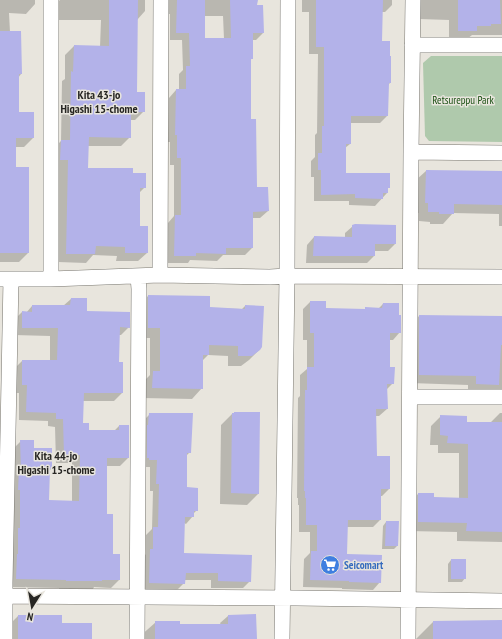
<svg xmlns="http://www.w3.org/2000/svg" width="502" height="639" viewBox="0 0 502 639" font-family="'PT Sans Narrow',sans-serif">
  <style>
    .green { fill: #afc9ac }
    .shadow { fill: #0003; fill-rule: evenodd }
    .building { fill: #b3b2e9 }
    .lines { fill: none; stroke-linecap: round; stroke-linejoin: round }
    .street-casing { stroke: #78766f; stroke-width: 16 }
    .street { stroke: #fff; stroke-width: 15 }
    .labels { text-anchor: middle; stroke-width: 3; stroke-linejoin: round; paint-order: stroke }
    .park-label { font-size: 11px; fill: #194f12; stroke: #e8e5dd }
    .shop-label { font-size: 11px; font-weight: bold; fill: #366cbe; stroke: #e8e5dd; text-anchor: start }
    .neighbourhood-label { font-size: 12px; font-weight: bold; fill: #272623; stroke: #e8e5dd }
  </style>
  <rect width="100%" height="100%" fill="#e8e5dd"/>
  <path class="green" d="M431 56H502V142L429 141 425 136 423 63Z"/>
  <path class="shadow" d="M0 0H35V4L26 14 9 13 10 32 21 74 18 78V113L33 138 24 147H15V168L28 253 19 262H0Z
    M60 0H145V11L137 20 136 93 144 111 135 120H130V137L121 146H87V168L132 174 145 187 139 193V227L147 253 138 261H116L117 256 93 255 86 263 58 262 59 168H52V150L61 141 62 81 65 79V55L74 46 100 47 101 20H55V5Z
    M166 0H256L257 6 263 33 256 40H252V58L250 61V120L256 188 268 211 260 218H252V248L245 255H223L217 261 190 260 188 263H167L168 223 174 216V165H170V142H168L169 98 176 90H179V74L183 70 182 40H170V14H166ZM204 16H223L224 39 204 40Z
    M302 0H392V5L385 12H382L381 42 390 83 388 85 387 116 380 123H350V144L345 148 346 174 389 187 387 189V193L375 206 349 205V201H314V177H311V161L315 157V135L317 133 318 54H309V12H302Z
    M419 0H502V35H472L467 39H449V20L419 19Z
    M426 171 502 172V226H499V214L453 213 443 224H430V222L419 221V213H416V180Z
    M353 226 395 244 388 251H374V256L367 263H306L307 245 314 237 345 238V233Z
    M148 296 209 308 242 309 245 306 260 349 249 360 241 366H228V356L208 355 202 361V388L192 399 142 398 143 382 150 375V338H138V307Z
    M71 299H86V312L129 327 121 335H118V363H122V393L114 401H83L82 424 88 431H114L119 426 128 458 120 466H106V515L112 555 119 580 111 588 94 587 93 589H59V588L9 587 13 449 21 441 33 449H51V469L49 471 48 501H72V463H56L55 427 48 426V421L19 420V393H14V369L22 361H50V336L14 335V320L22 312 26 313 32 306H63Z
    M310 302 325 309 364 310 378 309 383 304 398 316 400 332 393 340H389V368L393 383 386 390 387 409 379 416H375L376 457 389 489 382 496H380V520L373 527H347L346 555 380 582 373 590 342 589V588L303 587 304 559 310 553V532H299V505H298V498H297L298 398 300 396V375L307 369V340H303V309Z
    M419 316 502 317V393H468V385L410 383 411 325Z
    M500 413H502V542L457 541V532L408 531V504L418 494 433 498H459V453H438V445H430L431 426 441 416 466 423H490Z
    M150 414 190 452 186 456 185 488 197 510 193 514V516L186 524 184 523 183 554 250 581 243 588H211V580H184V583L177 590 142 589 143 558 146 554V535L152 529 153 491H150V467H142L143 421Z
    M232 414 258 494 247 505 220 504 221 425Z
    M386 522 397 546 394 549H382L383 526Z
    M451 560 465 578 462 582H448V564Z
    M255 615 256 639H139V637L156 622 179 625H221L220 623 228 616Z
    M18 616H61V624L91 639H11V623Z
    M502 621V639H416L433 622Z"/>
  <path class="building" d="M109 0H138L137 92H145V112H131V138L89 137 88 168H133V173H146V188H140V226H148V253H125V247L96 246 95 254H66L68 160H60L61 140H70L71 71 73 72 74 45 109 46Z
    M177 0H205V38H231L230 0H258L257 5H263L264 33H253V59H251V119H256L257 187H268L269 211 253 212V248H226V254L196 253V256H174L175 215H181V158H177V135H175L176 89H186V66H190L189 33H176Z
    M316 0H383L382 41H390V56H391V83H389L388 116H351V144H346V173H390V188H388V193H383V199L355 198V194L321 195V170H318V153H322V126H324V47H316Z
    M458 0H500L501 24H491V26H477V31H458Z
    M0 31H21L22 74H19V112H34V138H16V167H29V253H0Z
    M426 170 502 171V205L454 204V214H439V212H428V203H425Z
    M355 224 396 225V244H375V256H313L314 236 352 237V225Z
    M148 295 210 296V307L245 309V305L264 306 262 347 260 350 252 356H238V346L209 345V355H203V389L152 388 153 371H160V328H148Z
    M71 298H87V311L130 312V328L120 327 119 362H123V393H84L83 423H89V430H119V425H129V458H107V514H113V554H120V580H102V581H66V580L16 579 17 554H18V528H20V490H18L19 470 21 471 20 440H34V448H52V469H50L49 500 79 501 80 455H64L63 419H56V413L26 412 27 385H22V360H57L58 328H22V311L32 312V305H70Z
    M310 301H326V308L365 309V307L382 308 383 303H399V315H401V333H390V367H395L394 384H387L388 409H376L377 456H390V489H381V520H348L347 554 382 555 381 583 349 582V581L310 580 311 551H317V525H306V498H305V491H304L305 390H307V367H314V333H310Z
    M419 315 502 316V345H501L499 385 476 384V376L419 375Z
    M234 412H260L259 494 231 493 232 413H234Z
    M149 413H193L191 453H187V487L198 488V511H194V517H185L184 553 252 555 251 582 218 581V573H186L185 584 149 583 150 549H153V527H158L159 484H156L157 460H149V458H147V425H148Z
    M440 415 467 416V422H502V532L466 531 467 523 418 522V493H434V497L468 498V444L447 443 448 436 440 435Z
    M386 521H399L398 546H385Z
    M451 559H466V579H451Z
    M256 614 257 639H155V621H180V624H228V615Z
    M18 615H62V623H92V639H18Z
    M502 620V639H433V621Z"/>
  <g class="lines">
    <defs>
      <path id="street" d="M412 45H502
        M411 152 502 153
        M160 275 161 0
        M0 279H51L160 275 270 277 287 276 502 277
        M51 279V0
        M410 397H502
        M0 596 297 598 502 601
        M5 639V583L11 279
        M137 639 139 289 138 276
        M282 639 287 276 288 0
        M408 639 411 152 413 0"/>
    </defs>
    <use href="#street" class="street-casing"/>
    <use href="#street" class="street"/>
  </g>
  <defs>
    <symbol id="supermarket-disc" viewBox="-11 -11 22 22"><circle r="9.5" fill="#3f7fe0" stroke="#e8e5dd"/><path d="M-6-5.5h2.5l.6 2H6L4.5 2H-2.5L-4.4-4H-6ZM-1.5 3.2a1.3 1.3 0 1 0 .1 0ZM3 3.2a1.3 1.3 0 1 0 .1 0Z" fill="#fff"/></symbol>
  </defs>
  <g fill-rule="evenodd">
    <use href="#supermarket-disc" x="319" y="554" width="22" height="22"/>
  </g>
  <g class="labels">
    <g class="park-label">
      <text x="463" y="104">Retsureppu Park</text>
    </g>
    <g class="shop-label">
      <text x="344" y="569">Seicomart</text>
    </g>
    <g class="neighbourhood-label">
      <text x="99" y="99">Kita 43-jo<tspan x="99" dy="14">Higashi 15-chome</tspan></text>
      <text x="56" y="460">Kita 44-jo<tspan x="56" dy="14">Higashi 15-chome</tspan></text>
    </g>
  </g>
  <g transform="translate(32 607) rotate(191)" stroke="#e8e5dd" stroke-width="3" paint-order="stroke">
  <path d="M0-3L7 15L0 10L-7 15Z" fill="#272623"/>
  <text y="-6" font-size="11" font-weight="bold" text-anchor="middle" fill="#272623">N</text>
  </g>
</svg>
